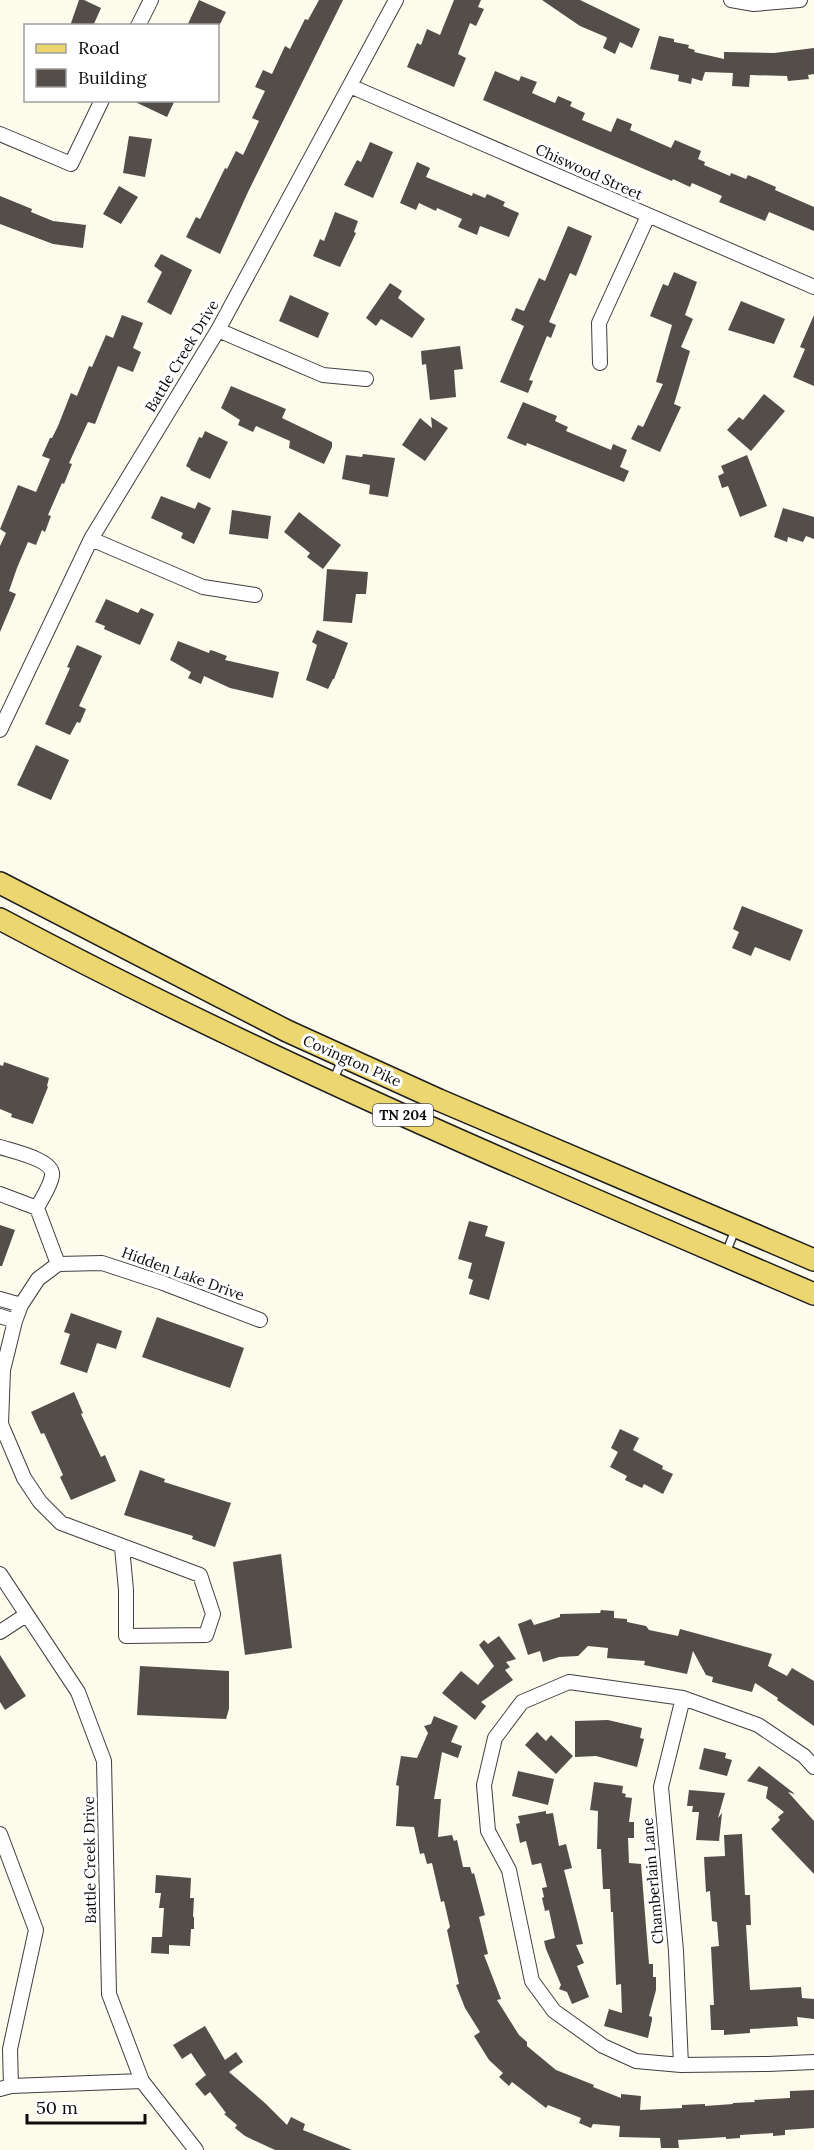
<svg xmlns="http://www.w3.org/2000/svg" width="814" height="2150" viewBox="0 0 814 2150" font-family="Lora,serif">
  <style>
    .building { fill: #534e49 }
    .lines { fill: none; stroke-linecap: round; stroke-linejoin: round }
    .lane-casing { stroke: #3f3f3f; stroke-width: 10 }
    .street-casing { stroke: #3f3f3f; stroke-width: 16 }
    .primary-casing { stroke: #1d1d1d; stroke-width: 24 }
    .lane { stroke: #fff; stroke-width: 7 }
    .street { stroke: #fff; stroke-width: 14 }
    .primary { stroke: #ebd66f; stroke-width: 21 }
    .labels { text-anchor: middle; stroke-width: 6; stroke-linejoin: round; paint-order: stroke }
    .shield { fill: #fff; stroke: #555; stroke-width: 1.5 }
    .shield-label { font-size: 14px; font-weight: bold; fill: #0c0c0c }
    .street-label { font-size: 15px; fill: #0c0c0c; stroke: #fff }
  </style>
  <rect width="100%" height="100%" fill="#fdfbec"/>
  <path class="building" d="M79 0H84L101 8 93 26H70Z
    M199 0 226 12 219 26H187Z
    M319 0H343L248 192 220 254 186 237 196 217 200 219 225 168 227 169 236 151 243 155 259 121 252 118 265 91 255 87 263 70 272 74 285 46 290 49 305 19 308 20Z
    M454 0H481L478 7 484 9 476 26 470 23 458 54 466 58 454 87 407 67 417 43 421 45 427 29 440 35Z
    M542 0H580L640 29 632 48 620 42 615 54 603 48 607 38 606 37 580 26Z
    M659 36 674 39V42L689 45 688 48 695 50 694 52 724 59V52L774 53 814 48V74L808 75 809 79 788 81 787 76 750 75 749 87 732 86 733 73 705 72 702 81 692 78 691 84 678 81 679 75 650 69Z
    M495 71 519 81 521 76 537 82 532 93 555 103 558 96 572 102 570 106 585 113 582 120 611 132 617 118 632 124 630 130 671 148 675 140 701 151 698 159 705 162 704 165 730 176 731 173 746 179 748 175 776 187 775 190 814 207V231L769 212 765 221 719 202 722 196 692 183 690 187 673 179 672 181 483 100Z
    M131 100H175L167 117Z
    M129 136 152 139 145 177 123 173Z
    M370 142 393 152 373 198 344 185 357 160 361 162Z
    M417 162 430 168 426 177 472 196 473 193 485 198 487 194 505 202 503 206 519 213 509 237 480 226 477 235 458 227 462 219 437 208 436 211 419 203 416 210 400 203Z
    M119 186 138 197 121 224 103 214Z
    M0 196 32 209 31 212 53 221 86 225 83 248 53 244 0 224Z
    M335 212 358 221 354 232 356 233 340 267 313 256 320 239 324 241Z
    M568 226 592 236 576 276 570 273 549 322 556 325 551 338 547 336 529 380 533 381 528 393 500 382 524 326 511 320 516 308 524 311 539 278 545 281Z
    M161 254 192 270 171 315 147 302 162 272 154 266Z
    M674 272 697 282 685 315 693 319 681 347 690 351 674 404 681 407 660 452 631 439 638 425 643 427 663 384 656 382 672 325 650 316 663 284 668 286Z
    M390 283 402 291 398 298 425 319 412 338 381 319 376 326 366 318Z
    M290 295 329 313 318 338 279 321Z
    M741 301 785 319 774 344 728 330Z
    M122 315 143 323 133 348 141 352 133 372 118 366 95 424 88 422 69 463 72 464 64 484 62 483 48 515 51 516 45 532 42 530 36 545 28 542 17 568 9 591 16 594 0 632V546L6 533 0 529 18 485 36 492 50 459 42 456 50 438H52L58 426 71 393 77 396 89 366 92 367 106 335 113 338Z
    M814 315V386L793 377 805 349 800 347Z
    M460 346 463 369 454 370 456 397 430 400 426 364 422 365 421 351Z
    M231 386 286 409 282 418 332 442V447L324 464 289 448 290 441 256 426 253 432 238 425 240 420 221 408Z
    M764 394 785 411 751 451 727 430 739 417 743 420Z
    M523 402 557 416 555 421 568 427 566 431 611 450 613 444 627 450 620 467 629 471 624 482 527 443 526 446 507 438Z
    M431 417 448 428 425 461 402 445 420 418 432 428Z
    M205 431 228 442 210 479 190 470 191 469 186 466 199 437 202 438Z
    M363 454 395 458 388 497 369 494 370 485 342 479 346 455 362 457Z
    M747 455 767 506 740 517 728 486 722 488 718 476 724 473 721 466Z
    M161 496 195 509 198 502 211 508 194 544 181 538 183 533 151 518Z
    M783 508 814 517V539L806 536 803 542 788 537 787 542 774 537Z
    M232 510 271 516 268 539 229 534Z
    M299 512 341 545 323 569 307 557 310 553 284 532Z
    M327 569 368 572 366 594H356L352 623 323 621Z
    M106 599 138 613 141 608 154 614 140 645 104 629 105 626 95 622Z
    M317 630 348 643 334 679H333L328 689 306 680 317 645 312 642Z
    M178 641 209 653 210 650 214 651 227 656 225 660 279 672 273 698 230 688 204 676 201 684 188 678 191 672 170 660Z
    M77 645 102 656 79 706 86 709 80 723 77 722 70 735 45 724 70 668 67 667Z
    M36 745 69 760 51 800 17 785Z
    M742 906 803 930 790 961 755 947 751 956 732 948 739 932 733 929Z
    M4 1062 49 1078 47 1086 48 1087 33 1124 11 1117 12 1114 0 1109V1065L3 1066Z
    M469 1221 488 1226 485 1236 505 1242 489 1300 469 1294 473 1280 468 1278 472 1263 458 1259Z
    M0 1225 15 1230 2 1266H0Z
    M71 1313 122 1331 116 1349 97 1343 87 1373 60 1364 70 1334 64 1332Z
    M157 1317 244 1348 230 1388 142 1357Z
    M74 1392 83 1413 81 1414 101 1457 105 1455 116 1481 71 1500 60 1477 63 1475 44 1433 41 1434 31 1412Z
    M620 1429 639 1438 633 1450 663 1466 662 1469 673 1474 663 1494 644 1484 642 1488 625 1480 627 1476 610 1467 618 1452 611 1448Z
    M140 1470 165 1479 164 1482 231 1503 215 1547 192 1539 193 1536 124 1515Z
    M281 1554 292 1648 245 1655 233 1562Z
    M601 1610 614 1611V1618L627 1619V1622L646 1626 649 1630 678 1636 680 1629 772 1654 768 1666 787 1676 792 1668 814 1681V1726L777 1700 778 1698 755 1683 752 1692 712 1682 713 1677 706 1675 693 1651 687 1674 644 1665 645 1661 607 1658 608 1648 588 1646 578 1656 559 1657 543 1662 540 1651 528 1655 518 1624 531 1619 534 1625 560 1617V1614L600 1613Z
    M499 1636 516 1659 506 1662 510 1667 505 1670 513 1680 481 1702 486 1706 475 1720 442 1693 461 1671 478 1685 494 1666 479 1645 484 1640 488 1644Z
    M0 1655 26 1696 5 1710 0 1702Z
    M140 1666 229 1671V1709L226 1719 137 1715Z
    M434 1716 458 1726 451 1742 462 1746 458 1758 442 1752 434 1799H441L438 1837 452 1835 454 1841 457 1840 463 1867H470L472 1874 474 1873 485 1915 479 1917 488 1954 484 1955 501 1999 497 2000 519 2035 527 2042V2046L556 2070 594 2085 593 2087 621 2098V2094L641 2096 640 2110 682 2108V2105L705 2104V2106L733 2104V2103L755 2102 754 2100 790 2098V2091L814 2090V2128L785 2130V2135L773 2136V2133L740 2135V2138L726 2139V2137L678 2140 679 2148H661L660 2138 619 2137 620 2126 593 2124 591 2128 579 2123 581 2118 548 2105 546 2108 512 2082 509 2086 499 2077 503 2073 489 2060 474 2036 480 2032 465 2008 456 1985 459 1984 447 1930 450 1927 444 1901 441 1902 432 1863 427 1864 424 1853 420 1854 414 1827 396 1826 399 1786 396 1785 401 1756 417 1758 428 1733 424 1726 431 1724Z
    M608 1720 642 1728 640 1738 644 1739 637 1767 596 1756 575 1757V1721Z
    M537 1732 546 1741 551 1735 573 1756 556 1774 525 1745Z
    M704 1748 726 1753 725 1758 732 1760 727 1776 699 1769Z
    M759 1766 795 1794 788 1792 814 1821V1874L771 1829 780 1820 778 1817 784 1812 766 1798 768 1787 747 1781Z
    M518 1771 554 1779 548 1805 512 1796Z
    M594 1782 623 1786 622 1793 626 1794 625 1797 632 1798 629 1822H634V1838H628L629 1863 641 1864 649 1964H653V1977H656V1990L649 2016 652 2017V2020L648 2038 604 2026 609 2009 622 2013 621 1984 616 1985V1983L613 1912H611L610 1889H603L601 1849H597L598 1811 590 1810Z
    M689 1790 725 1793 718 1818 722 1813 719 1841 696 1840 699 1812H692L693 1806H687Z
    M546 1811V1814L553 1813 559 1846 566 1844 572 1868 564 1870 583 1944 576 1945 584 1963 577 1966 589 1997 572 2004 567 1992 559 1989 561 1985 546 1949 544 1941 555 1938 549 1910 545 1911 542 1898 544 1897 542 1888 547 1887 541 1863 532 1865 526 1841 520 1843 516 1824 520 1823 518 1816Z
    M742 1834 745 1895H750L751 1925H746L750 1990 801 1987 802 1998 814 1999V2019L797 2017 798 2026 750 2029V2033L724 2035V2030H711V2028L710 2005H714L711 1947 719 1946 717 1922 712 1921 710 1891 706 1892 704 1857 725 1856 724 1835Z
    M156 1875 191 1878 190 1898H194L193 1917H194V1929H191L190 1946 169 1945V1954L151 1953 152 1937H162L164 1908H159L161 1893H155Z
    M205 2026 225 2060 236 2052 243 2062 229 2072 266 2104 287 2125 291 2117 305 2124 303 2130 352 2150H275L245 2136 235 2128 237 2125 224 2114 226 2113 210 2092 205 2096 195 2084 206 2075 191 2053 182 2059 173 2045Z"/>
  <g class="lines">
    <defs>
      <path id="lane" d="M333 1081 343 1058
        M726 1253 735 1230"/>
      <path id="street" d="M731 0 754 4 800 0
        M138 26 151 0
        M350 86 814 287
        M0 134 71 164 102 100
        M218 330 323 375 366 379
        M600 363 599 323 648 216
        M91 539 203 587 255 595
        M0 730 91 539 218 330 396 0
        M0 1147C12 1151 55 1160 52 1176 50 1187 42 1198 37 1208L58 1264
        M0 1194 37 1208
        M0 1299 21 1305
        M0 1316 15 1321
        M122 1547 126 1590V1636L206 1635 213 1614 200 1575 61 1523 40 1502 24 1478 1 1424 3 1370 15 1321 21 1305 38 1279 58 1264 102 1263 163 1283 260 1320
        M0 1574 78 1692 104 1761 109 1994 142 2081 196 2150
        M0 1632 26 1615
        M814 1767 804 1756 758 1725 683 1698 569 1682 522 1702 495 1738 484 1785 488 1831 509 1870 532 1981 554 2011 603 2046 636 2061 681 2065 768 2064 814 2062
        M0 1834 36 1930 10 2049 11 2086
        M681 2065 676 1951 661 1787 683 1698
        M0 2089 11 2086 142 2081"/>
      <path id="primary" d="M0 883 287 1031 439 1100 814 1260
        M0 919C264 1060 539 1176 814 1294"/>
    </defs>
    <use href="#lane" class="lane-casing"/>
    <use href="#street" class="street-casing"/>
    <use href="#primary" class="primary-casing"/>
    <use href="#lane" class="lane"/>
    <use href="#street" class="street"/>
    <use href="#primary" class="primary"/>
  </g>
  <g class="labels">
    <rect class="shield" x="373" y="1104" width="60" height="22" rx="4.5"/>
    <g class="shield-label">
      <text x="403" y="1120">TN 204</text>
    </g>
    <g class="street-label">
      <text transform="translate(589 172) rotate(24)" y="5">Chiswood Street</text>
      <text transform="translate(182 356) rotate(-59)" y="5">Battle Creek Drive</text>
      <text transform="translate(352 1061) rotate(24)" y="5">Covington Pike</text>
      <text transform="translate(183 1274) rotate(20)" y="5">Hidden Lake Drive</text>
      <text transform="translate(90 1860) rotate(-91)" y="5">Battle Creek Drive</text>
      <text transform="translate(653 1881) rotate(-95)" y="5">Chamberlain Lane</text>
    </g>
  </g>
  <rect x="24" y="24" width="195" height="78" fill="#ffffff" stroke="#9e9e9e" stroke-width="1.5"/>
  <rect x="36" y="44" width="30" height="9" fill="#ebd66f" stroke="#9e9e9e" stroke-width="1.5"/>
  <text x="78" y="54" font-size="18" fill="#0c0c0c">Road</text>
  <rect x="36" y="69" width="30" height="18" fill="#534e49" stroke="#9e9e9e" stroke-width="1.5"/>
  <text x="78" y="84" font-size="18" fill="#0c0c0c">Building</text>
  <path d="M27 2114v9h118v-9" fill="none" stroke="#0c0c0c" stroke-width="3"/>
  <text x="36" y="2114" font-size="18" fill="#0c0c0c" stroke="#ffffff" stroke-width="4.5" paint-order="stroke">50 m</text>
</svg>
